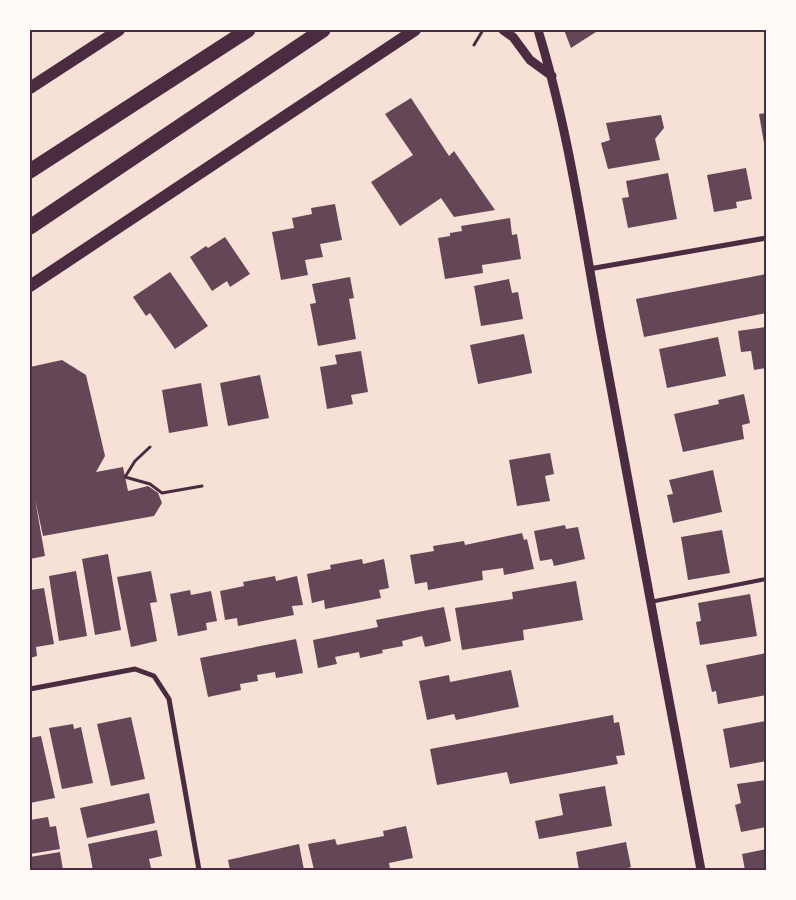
<svg xmlns="http://www.w3.org/2000/svg" width="796" height="900" viewBox="0 0 796 900" font-family="Arial,sans-serif">
  <style>
    .building { fill: #644757 }
    .lines { fill: none; stroke-linecap: round; stroke-linejoin: round }
    .path { stroke: #4a2c40; stroke-width: 3 }
    .service { stroke: #4a2c40; stroke-width: 4 }
    .minor { stroke: #4a2c40; stroke-width: 5 }
    .tertiary { stroke: #4a2c40; stroke-width: 9 }
    .primary { stroke: #4a2c40; stroke-width: 12 }
    .motorway { stroke: #4a2c40; stroke-width: 15 }
    .neatline { fill: none; stroke: #4a2c40; stroke-width: 2 }
  </style>
  <rect width="100%" height="100%" fill="#f7e1d7"/>
  <path class="building" d="M564 30H599L571 48Z
    M411 98 449 156 454 151 495 210 454 217 441 198 400 226 371 182 413 155 385 114Z
    M766 113V149H765L759 114Z
    M661 115 664 128 655 139 660 160 608 169 601 143 610 140 606 123Z
    M746 168 752 199 736 202 737 208 714 212 707 175Z
    M668 173 677 219 628 228 622 198 629 197 626 181Z
    M335 204 342 240 320 244 323 257 305 260 308 275 281 280 272 232 294 228 292 218 312 214 311 208Z
    M510 218 512 235 517 234 521 259 482 265 483 273 445 279 438 238 450 236V233L462 231 461 226Z
    M225 237 250 274 230 287 227 281 212 291 190 257 206 246 208 248Z
    M170 272 208 326 175 349 150 313 146 316 133 297Z
    M766 274V313L644 337 636 299Z
    M350 277 354 298 349 299 356 339 318 346 310 304 316 303 312 284Z
    M509 279 512 293 518 292 523 319 481 326 474 286Z
    M766 327V368L754 370 751 351 741 352 738 331Z
    M524 334 532 373 478 384 470 345Z
    M718 337 726 376 667 388 659 349Z
    M361 351 368 392 351 395 353 404 327 409 320 367 337 364 335 355Z
    M62 360 86 375 105 456 96 472 123 467 128 491 148 486 158 493 162 503 154 516 43 536 35 499 45 556 30 559V367Z
    M260 375 269 418 228 426 220 383Z
    M201 383 208 426 169 433 162 390Z
    M744 394 750 423 742 425 744 439 683 452 674 414 719 404 718 400Z
    M550 453 554 474 545 476 550 501 517 506 509 460Z
    M713 470 722 512 673 523 667 495 673 494 669 480Z
    M565 525 566 529 578 527 585 559 554 566 552 559 540 561 534 531Z
    M722 530 730 573 688 580 681 537Z
    M522 533 524 540 527 539 534 569 504 575 503 568 482 571 483 580 428 590 427 582 415 584 410 555 434 551 433 546 464 541 465 545Z
    M108 554 121 630 95 635 82 559Z
    M362 559 363 564 384 559 389 588 379 590 381 598 325 609 324 600 312 603 307 574 331 569 330 565Z
    M76 571 87 636 59 641 49 576Z
    M151 571 157 602 150 603 157 641 131 647 117 577Z
    M275 576 276 581 297 576 303 605 292 606 294 615 238 626 237 618 225 620 220 591 244 586 243 582Z
    M576 581 583 620 523 630 524 640 462 650 455 608 513 599 512 592Z
    M44 588 54 644 36 647 37 656 30 658V590Z
    M190 590 191 595 211 591 217 621 206 623 207 630 178 636 170 594Z
    M750 594 757 636 700 645 696 622 701 621 698 603Z
    M444 607 451 641 425 647 422 636 402 641 403 646 382 650 383 653 360 658 359 652 335 657 337 664 318 668 313 640 378 627 376 620Z
    M296 639 303 673 276 678 275 672 257 675 258 681 240 684 241 690 208 697 200 658Z
    M766 653V695L718 704 716 691 712 692 706 665Z
    M511 670 519 707 456 720 454 714 427 720 419 681 449 675 450 682Z
    M613 715 614 723 619 722 625 755 616 756 618 764 510 784 507 772 437 785 430 749Z
    M131 717 145 779 111 786 97 724Z
    M766 721V761L730 768 723 729Z
    M73 724 74 729 81 727 93 783 62 789 49 728Z
    M41 736 55 798 30 803V738Z
    M766 780V827L741 832 735 805 741 803 737 784Z
    M605 786 612 826 539 839 535 821 563 815 559 794Z
    M149 793 155 823 87 838 80 808Z
    M48 817 50 827 56 826 60 849 30 854V820Z
    M406 826 413 858 389 863 390 869 385 870H314L308 844 335 839 337 845 384 836 383 831Z
    M157 830 162 856 149 859 151 868 140 870H93L88 844Z
    M626 842 631 867 622 870H579L576 852Z
    M299 844 304 870H230L228 860Z
    M766 849V870H745L742 854Z
    M60 852 63 870H30V857Z"/>
  <g class="lines">
    <path class="path" d="M474 45 483 30
      M150 447 135 461 125 477 150 484 162 493 202 486"/>
    <path class="service" d="M650 602 766 579"/>
    <path class="minor" d="M589 269 766 238
      M30 689 135 669 154 676 169 699 199 870"/>
    <path class="tertiary" d="M503 30 513 37 530 60 552 76
      M538 30C570 134 584 243 604 350 636 523 668 697 701 870"/>
    <path class="primary" d="M30 88 119 30
      M30 286 415 30"/>
    <path class="motorway" d="M30 171 248 30
      M30 227 323 30"/>
  </g>
  <rect width="796" height="900" fill="none" stroke="#fffaf5" stroke-width="62"/>
  <rect x="31" y="31" width="734" height="838" class="neatline"/>
</svg>
